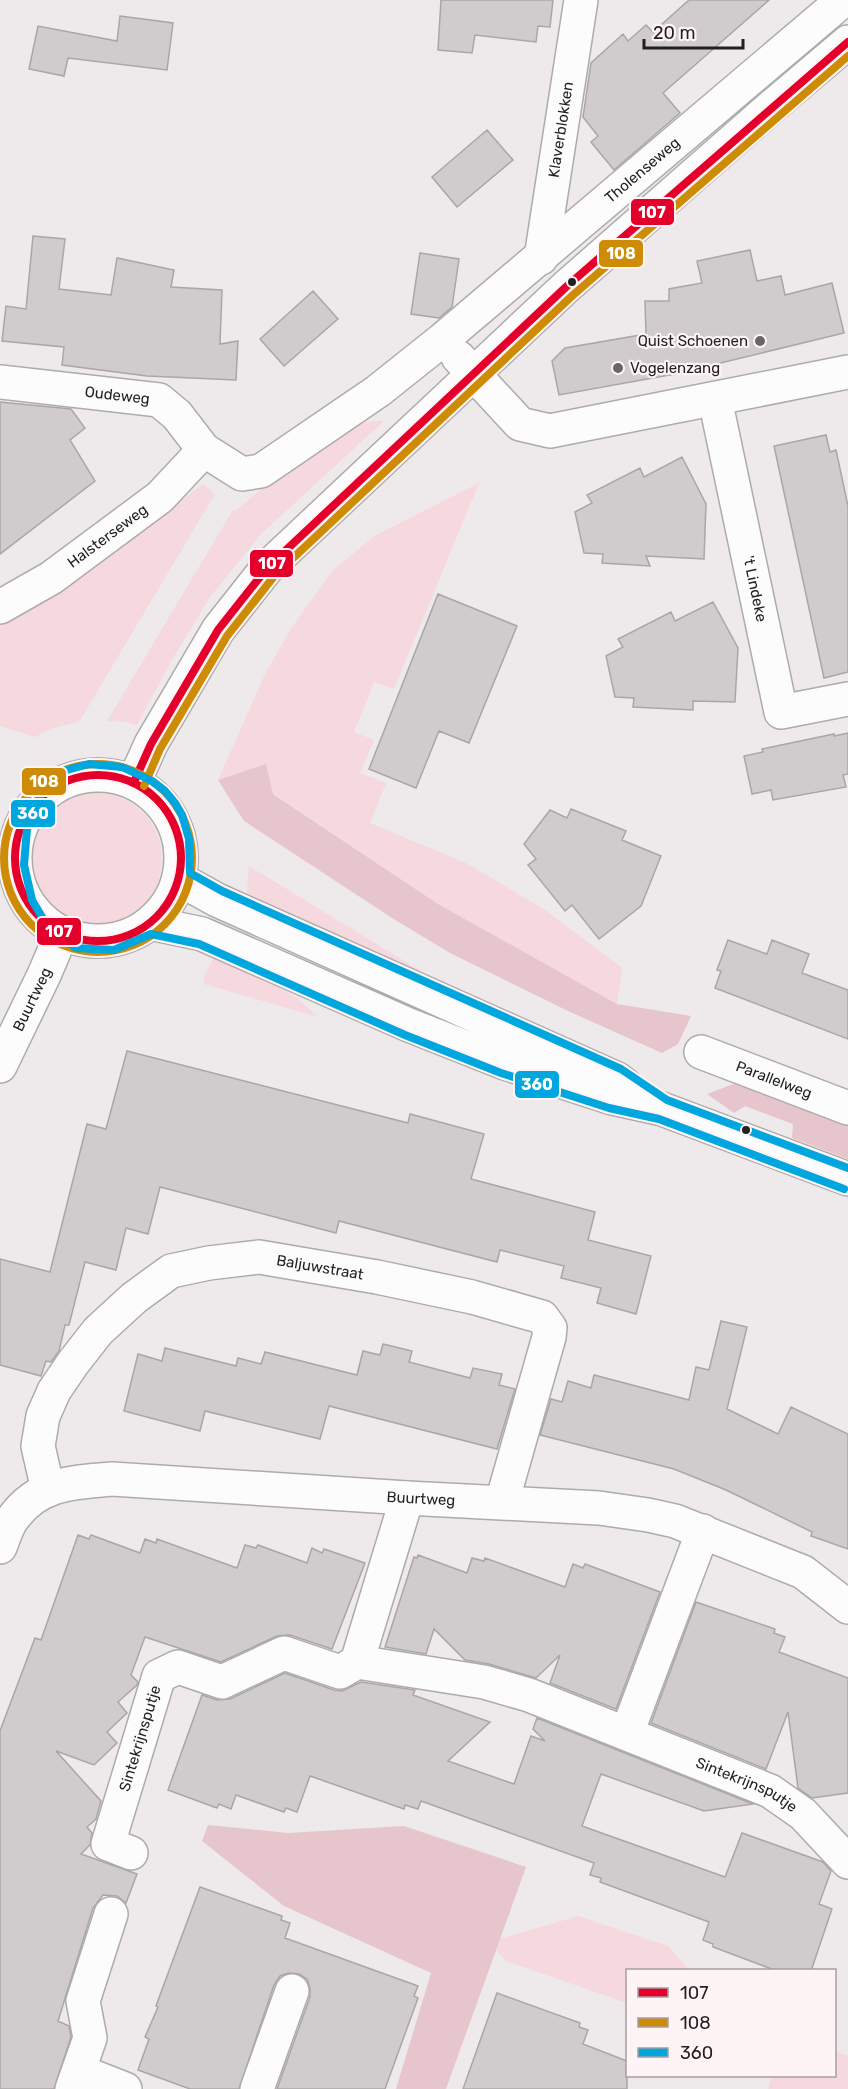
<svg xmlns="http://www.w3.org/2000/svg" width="848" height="2089" viewBox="0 0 848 2089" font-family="Rubik,sans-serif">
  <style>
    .green { fill: #f6d8df }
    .forest { fill: #e7c5cd }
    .building { fill: #d0cccd; stroke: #aaa6a7; stroke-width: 1.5 }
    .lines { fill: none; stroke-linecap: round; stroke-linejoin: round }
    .minor-casing { stroke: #aeabab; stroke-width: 36 }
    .major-casing { stroke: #aeabab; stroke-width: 36 }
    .minor { stroke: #fcfcfc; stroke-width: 33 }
    .major { stroke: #fcfcfc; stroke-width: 33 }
    .bus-1-casing { stroke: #fef4f6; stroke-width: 12 }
    .bus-2-casing { stroke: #fef4f6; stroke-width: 12 }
    .bus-3-casing { stroke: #fef4f6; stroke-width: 12 }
    .bus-1 { stroke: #e4002b; stroke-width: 8 }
    .bus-2 { stroke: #cd8b06; stroke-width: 8 }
    .bus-3 { stroke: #00a6de; stroke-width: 8 }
    .bus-dot { fill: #231f20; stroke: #fef4f6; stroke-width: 2 }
    .poi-dot { fill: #6a6667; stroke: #fef4f6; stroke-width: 2 }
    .labels { text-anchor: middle; stroke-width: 4.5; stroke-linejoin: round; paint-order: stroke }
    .street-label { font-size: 15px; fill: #231f20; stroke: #fef4f6 }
    .poi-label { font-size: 15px; fill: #231f20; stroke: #fef4f6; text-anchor: end }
    .line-badge { stroke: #fef4f6; stroke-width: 2 }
    .badge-label { font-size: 16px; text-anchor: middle; font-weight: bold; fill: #fff }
  </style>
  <rect width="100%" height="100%" fill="#eee9ea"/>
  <path class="green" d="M384 421 262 533 210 597 170 663 137 725 125 722 107 721 233 510 235 511 327 434 357 422Z
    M479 483 394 689 374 682 354 732 374 740 360 773 386 783 370 823 468 864 545 910 622 968 617 1004 438 904 273 793 266 765 218 780 266 672 292 627 333 570 376 535Z
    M203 484 215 494 79 722 52 728 35 737 0 726V626L42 602Z
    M30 859a66 66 0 1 1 132 0a66 66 0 1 1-132 0Z
    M249 866 437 981 247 893Z
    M217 952 297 998 318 1017 204 984V976Z
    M578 1916 668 1946 689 1970H628L627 2003 506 1961 489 1942Z
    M835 2051 848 2056V2089H768L772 2076H834Z"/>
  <path class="forest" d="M266 764 273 794 438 904 617 1004 691 1016 678 1044 662 1053 568 1011 450 953 392 918 244 821 218 780Z
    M736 1083 848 1112V1159L792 1138 793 1124 745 1106 734 1113 707 1094Z
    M208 1825 288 1833 404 1826 526 1867 446 2089H396L431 1973 284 1906 202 1841Z"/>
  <path class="building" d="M441 0H553L550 27 538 26 536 42 475 35 472 53 438 50Z
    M689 0H769L663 93 680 113 614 170 591 142 598 136 583 117 591 63 623 34 628 41 646 25 653 32Z
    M120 16 173 23 167 70 68 58 64 76 29 69 38 26 117 41Z
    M487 130 513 160 457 207 432 177Z
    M33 236 65 239 59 289 111 295 117 258 174 270 171 287 222 290 220 344 238 341 236 380 147 376 62 365 64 347 2 341 6 306 26 309Z
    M750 250 757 281 781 276 785 295 832 283 844 333 675 374 559 395 552 361 565 348 646 334 645 301H669V289L702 283 697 261Z
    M420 253 459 259 452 307 439 318 411 314Z
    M313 291 338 319 284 366 260 339Z
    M0 402 71 409 85 428 70 440 95 481 0 554Z
    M826 435 830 452 836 450 848 506V672L824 678 774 446Z
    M682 457 706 504 704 559 646 556 650 566 602 563 603 554 584 553 575 512 592 503 587 495 640 468 644 477Z
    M438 594 517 626 469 743 439 731 416 788 369 769Z
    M713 602 738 648 735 702 693 701V710L633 707 634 698 615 697 606 656 623 647 618 639 671 612 675 621Z
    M848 733V774L843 775 846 787 773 800 771 790 752 794 744 756 763 752 762 749 834 734V736Z
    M571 809 626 831 622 840 661 856 641 906 599 939 572 905 565 911 528 865 536 859 524 844 550 810 567 818Z
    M728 940 767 954 772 940 809 954 802 973 848 990V1039L715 988 721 971 717 970Z
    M127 1051 408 1123 410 1114 484 1134 471 1179 595 1212 588 1240 651 1256 636 1314 597 1303 601 1288 561 1278 564 1266 500 1250 497 1262 339 1221 336 1233 160 1187 148 1234 126 1228 116 1270 85 1262 69 1325H65L59 1351 51 1362 46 1361 41 1376 0 1365V1259L50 1272 87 1124 106 1129Z
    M721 1321 747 1327 727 1409 778 1434 791 1407 848 1434V1549L811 1536 812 1532 761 1507 726 1490 674 1469 540 1435 551 1399 562 1402 568 1381 591 1388 594 1375 689 1400 696 1367 709 1370Z
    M383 1344 412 1351 409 1362 470 1378 473 1368 502 1374 499 1385 515 1389 497 1449 329 1406 320 1439 205 1411 200 1431 124 1411 138 1354 162 1361 165 1348 236 1366 238 1358 261 1364 265 1352 357 1375 363 1351 380 1355Z
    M78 1535 89 1539 91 1535 140 1553 145 1539 156 1543 157 1539 237 1568 245 1545 256 1548 258 1545 307 1563 312 1548 322 1553 324 1549 365 1563 332 1649 290 1635 277 1636 221 1662 145 1637 131 1675 138 1682 137 1685 118 1702 127 1713 107 1732 117 1743 94 1765 56 1751 101 1801 96 1819 87 1827 92 1833 90 1845 81 1854 137 1874 126 1903 117 1896 103 1895 93 1908 58 2021 69 2026 71 2037 54 2089H0V1731L35 1638 41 1640Z
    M418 1555 467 1573 472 1558 484 1561 485 1558 565 1587 573 1564 583 1568 585 1564 660 1592 616 1709 550 1683 560 1655 536 1678 489 1664 465 1660 434 1629 426 1654 385 1647 414 1557 417 1558Z
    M696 1602 775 1629 774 1633 785 1637 779 1652 848 1678V1793L812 1798 798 1788 788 1712 766 1769 651 1723Z
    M285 1673 334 1690 342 1691 361 1682 415 1690 413 1695 490 1722 448 1761 514 1784 531 1736 545 1741 533 1729 537 1718 753 1804 704 1811 601 1774 582 1826 725 1877 742 1833 823 1862 831 1871 819 1904 832 1909 811 1971H777L713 1947V1944L703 1940 709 1922 600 1882 601 1878 590 1875 594 1863 421 1801 418 1809 405 1805 404 1809 310 1776 297 1812 286 1808 284 1812 236 1795 231 1809 219 1804 217 1808 168 1790 202 1695 217 1700 230 1699Z
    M200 1887 282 1916 281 1920 290 1923 285 1938 418 1986 414 1996 418 1998 385 2089H277L310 1997V1988L307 1979 299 1974 289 1973 280 1976 274 1985 239 2089H190L138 2070 149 2039 145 2037 158 2007 156 2006Z
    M497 1993 580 2023 579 2027 588 2030 583 2044 627 2061V2089H463Z"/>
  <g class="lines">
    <defs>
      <g id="minor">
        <path id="s1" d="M541 258 581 0"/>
        <path d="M458 357 520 424 550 431 848 372"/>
        <path id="s2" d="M0 382 159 400 177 415 204 450 242 474 261 471 378 391 442 340 843 0"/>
        <path id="s3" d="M715 399 781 712 848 699"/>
        <path id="s4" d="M0 607 51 578 160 497 204 450"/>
        <path d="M134 782 151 744 218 630 267 568 566 287 769 109 848 42"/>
        <path id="s5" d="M701 1052 848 1108"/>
        <path id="s6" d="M0 1066 44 975 62 933"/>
        <path id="s7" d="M48 1490 38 1446 43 1416 54 1391 73 1363 98 1331 134 1298 171 1271 209 1263 259 1257 377 1277 472 1297 542 1317 550 1328 549 1337 502 1502"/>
        <path id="s8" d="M0 1547C4 1538 7 1525 14 1517 39 1483 74 1482 112 1479L407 1498 599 1508 648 1515 675 1521 803 1572 848 1607"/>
        <path d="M357 1662 407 1498"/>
        <path d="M627 1733 703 1531"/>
        <path id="s9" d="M131 1853 108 1844 159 1676 178 1667 222 1682 284 1653 340 1672 357 1662 484 1682 529 1695 770 1791 803 1814 848 1862"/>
        <path d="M79 2071 125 2089"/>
        <path d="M72 2089 90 2038 83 2001 111 1914"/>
        <path d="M257 2089 292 1991"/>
      </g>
      <path id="major" d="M15 858a83 83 0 1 1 166 0a83 83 0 1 1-166 0Z
        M179 879 217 900 617 1079 625 1085
        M150 923 202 934 409 1025 505 1063 612 1098 662 1109 848 1179"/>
    </defs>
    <use href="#minor" class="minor-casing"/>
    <use href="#major" class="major-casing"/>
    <use href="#minor" class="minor"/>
    <use href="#major" class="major"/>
    <defs>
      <path id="bus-1" d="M15 858a83 83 0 1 1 166 0a83 83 0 1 1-166 0Z
        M134 782 151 744 218 630 267 568 566 287 848 42"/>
      <path id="bus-2" d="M4 858a94 94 0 1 1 188 0a94 94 0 1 1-188 0Z
        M144 786 160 749 227 636 275 575 573 295 848 56"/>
      <path id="bus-3" d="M844 1189 659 1119 609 1108 501 1073 405 1035 199 944 151 934 114 950 76 948 49 929 32 900 24 865 27 829 39 797 63 771 89 764 122 767 152 781 165 791 175 803 182 815 189 839 190 873 222 891 621 1069 667 1100 848 1168"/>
    </defs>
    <use href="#bus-1" class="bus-1-casing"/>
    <use href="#bus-2" class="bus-2-casing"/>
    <use href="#bus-3" class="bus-3-casing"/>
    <use href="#bus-1" class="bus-1"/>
    <use href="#bus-2" class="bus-2"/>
    <use href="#bus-3" class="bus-3"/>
  </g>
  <g class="bus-dot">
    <circle cx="572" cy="282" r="5"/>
    <circle cx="746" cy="1130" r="5"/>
  </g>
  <g class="poi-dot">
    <circle cx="760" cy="341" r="6"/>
    <circle cx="618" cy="368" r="6"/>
  </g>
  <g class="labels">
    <g class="street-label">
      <text dy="5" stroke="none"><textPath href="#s1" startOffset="130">Klaverblokken</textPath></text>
      <text dy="5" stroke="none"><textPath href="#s2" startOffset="778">Tholenseweg</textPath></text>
      <text dy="5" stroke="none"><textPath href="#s2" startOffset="118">Oudeweg</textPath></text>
      <text dy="5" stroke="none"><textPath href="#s4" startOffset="129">Halsterseweg</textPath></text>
      <text dy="5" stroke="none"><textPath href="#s3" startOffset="194">'t Lindeke</textPath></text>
      <text dy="5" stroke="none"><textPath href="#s6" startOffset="74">Buurtweg</textPath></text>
      <text dy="5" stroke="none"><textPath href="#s5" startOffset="78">Parallelweg</textPath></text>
      <text dy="5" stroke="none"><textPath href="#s7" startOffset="423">Baljuwstraat</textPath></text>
      <text dy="5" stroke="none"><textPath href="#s8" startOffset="452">Buurtweg</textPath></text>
      <text dy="5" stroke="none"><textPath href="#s9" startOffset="135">Sintekrijnsputje</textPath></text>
      <text dy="5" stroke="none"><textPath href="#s9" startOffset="826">Sintekrijnsputje</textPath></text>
    </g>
    <g class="poi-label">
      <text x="748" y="346">Quist Schoenen</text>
      <text x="630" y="373" text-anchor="start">Vogelenzang</text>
    </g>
  </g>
  <g class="line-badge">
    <rect x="630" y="198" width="45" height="28" rx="6" fill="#e4002b"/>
    <rect x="598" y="239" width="46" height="29" rx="6" fill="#cd8b06"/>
    <rect x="249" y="549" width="45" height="29" rx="6" fill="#e4002b"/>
    <rect x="21" y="767" width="46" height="29" rx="6" fill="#cd8b06"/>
    <rect x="10" y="799" width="46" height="29" rx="6" fill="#00a6de"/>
    <rect x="36" y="917" width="46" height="29" rx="6" fill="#e4002b"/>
    <rect x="514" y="1070" width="46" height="29" rx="6" fill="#00a6de"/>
  </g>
  <g class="badge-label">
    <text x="652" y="218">107</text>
    <text x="621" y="259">108</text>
    <text x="272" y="569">107</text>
    <text x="44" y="787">108</text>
    <text x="33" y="819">360</text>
    <text x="59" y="937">107</text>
    <text x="537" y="1090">360</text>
  </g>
  <rect x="626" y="1969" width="210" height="108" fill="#fef4f6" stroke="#a69fa0" stroke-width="1.5"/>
  <rect x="638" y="1988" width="30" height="9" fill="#e4002b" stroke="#a69fa0" stroke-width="1.5"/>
  <text x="680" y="1999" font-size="18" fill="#231f20">107</text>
  <rect x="638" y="2018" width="30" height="9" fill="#cd8b06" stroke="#a69fa0" stroke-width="1.5"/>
  <text x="680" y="2029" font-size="18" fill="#231f20">108</text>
  <rect x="638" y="2048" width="30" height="9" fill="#00a6de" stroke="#a69fa0" stroke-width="1.5"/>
  <text x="680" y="2059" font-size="18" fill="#231f20">360</text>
  <path d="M644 39v9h99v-9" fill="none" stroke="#231f20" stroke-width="3"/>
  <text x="653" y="39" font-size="18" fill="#231f20" stroke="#fef4f6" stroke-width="4.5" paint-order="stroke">20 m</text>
</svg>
